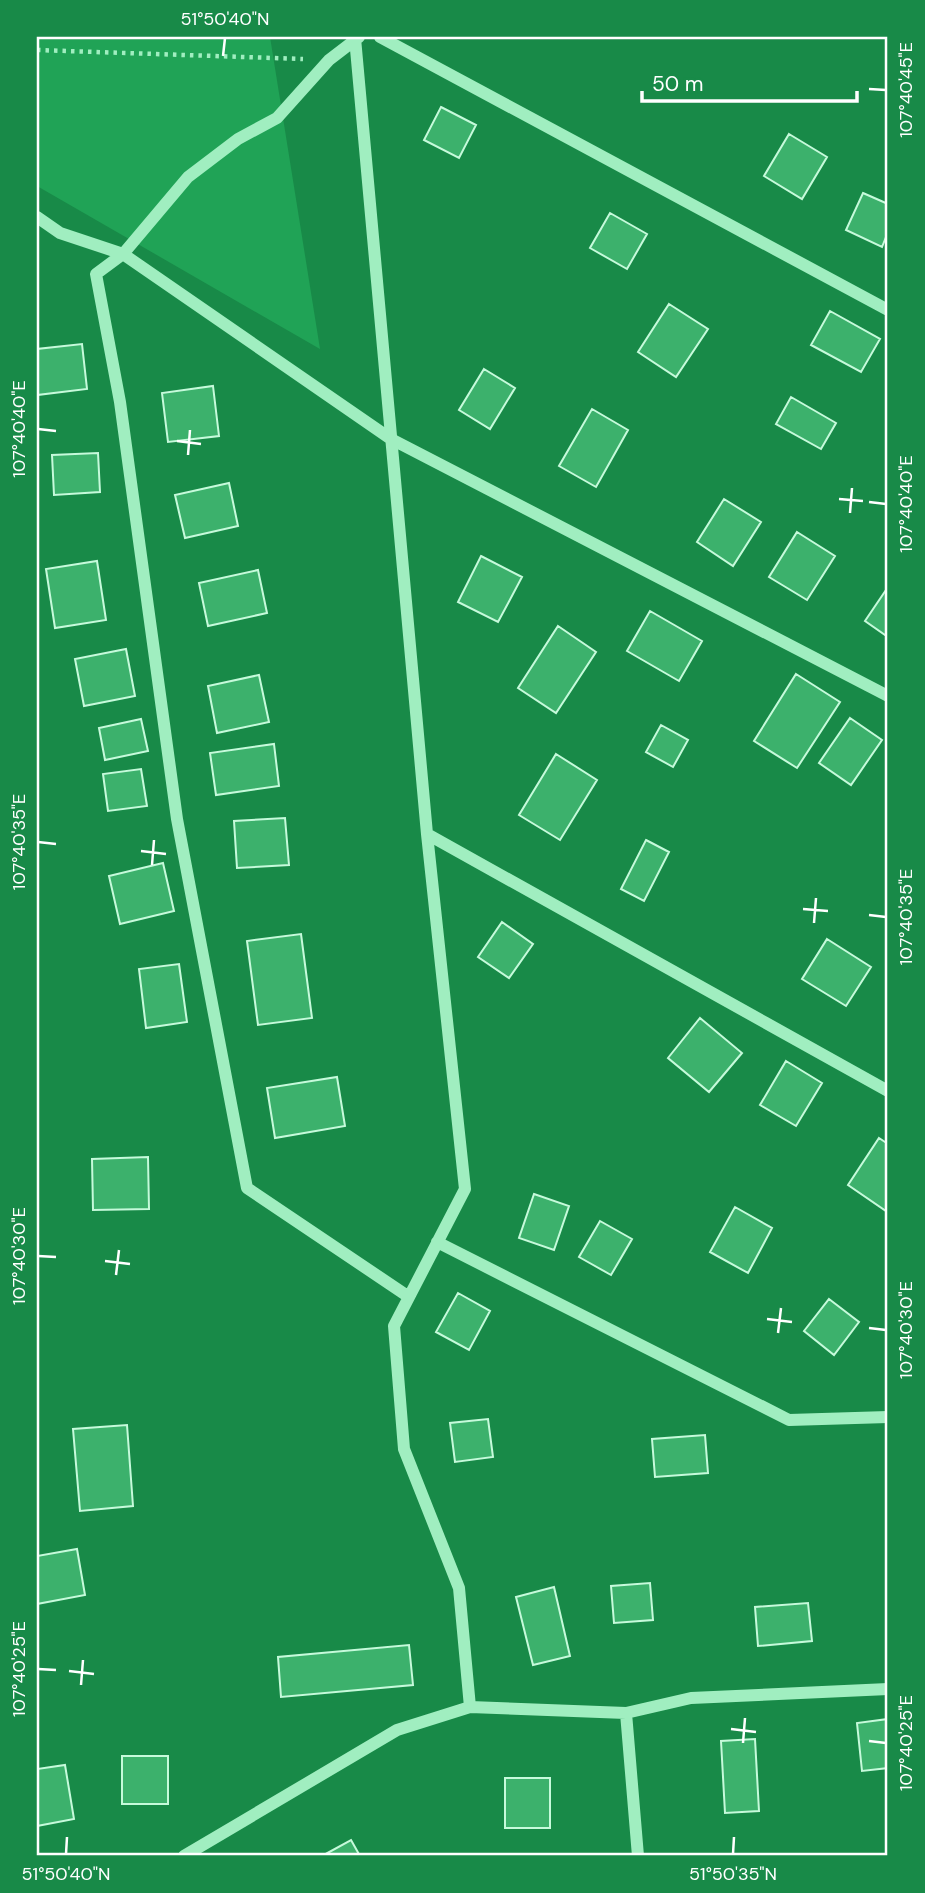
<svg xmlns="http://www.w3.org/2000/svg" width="925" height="1893" viewBox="0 0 925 1893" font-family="'DM Sans',sans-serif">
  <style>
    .green { fill: #20a356 }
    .building { fill: #3cb16c; stroke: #c6fadb; stroke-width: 2 }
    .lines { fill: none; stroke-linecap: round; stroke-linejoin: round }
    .path { stroke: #a0eec0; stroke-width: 4.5; stroke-dasharray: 3.5 5; stroke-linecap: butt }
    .minor { stroke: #a0eec0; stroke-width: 12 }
    .ticks { fill: none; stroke: #fff; stroke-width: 2.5 }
    .neatline { fill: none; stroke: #fff; stroke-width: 2.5 }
    .ticks-label { font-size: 18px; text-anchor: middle; fill: #fff }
  </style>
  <rect width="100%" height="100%" fill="#188a48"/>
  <path class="green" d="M37 37H270L320 349 37 186Z"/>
  <path class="building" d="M441 107 476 125 459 158 424 140Z
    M789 134 827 157 802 199 764 176Z
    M863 193 888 204V232L882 247 846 230Z
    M610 213 647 234 627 269 590 248Z
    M669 304 708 329 676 377 638 352Z
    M830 311 880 339 861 372 811 345Z
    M82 344 87 389 37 395V349Z
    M484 369 515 388 490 429 459 410Z
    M213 386 219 436 168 442 162 393Z
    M791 397 836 423 821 449 776 424Z
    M592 409 628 430 596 487 559 466Z
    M98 453 100 492 54 495 52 455Z
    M229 483 238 526 185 538 175 495Z
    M724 499 761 522 733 566 697 542Z
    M797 532 835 556 807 600 769 577Z
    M481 556 522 577 498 622 458 602Z
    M97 561 106 620 55 628 46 569Z
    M258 570 267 613 208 626 199 583Z
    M888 587V637L865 621Z
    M650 611 702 641 679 681 627 651Z
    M558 626 596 652 556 713 518 688Z
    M126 649 135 696 84 706 75 659Z
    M796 674 840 702 797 768 754 741Z
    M259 675 269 722 217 733 208 686Z
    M850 718 882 740 851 785 819 763Z
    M141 719 148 751 105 760 99 728Z
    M661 725 688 740 673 767 646 752Z
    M274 744 279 786 216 795 210 753Z
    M556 754 597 780 560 840 519 815Z
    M141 769 147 806 108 811 103 774Z
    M285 818 289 865 237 868 234 821Z
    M646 840 669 852 644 901 621 889Z
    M163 863 174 911 120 924 109 876Z
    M502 922 533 944 509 978 478 957Z
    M301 934 312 1018 258 1025 247 941Z
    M827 939 871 967 846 1006 802 979Z
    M179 964 187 1022 146 1028 139 969Z
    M700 1018 742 1053 709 1092 668 1058Z
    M786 1061 822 1083 796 1126 760 1105Z
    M337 1077 345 1126 275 1138 267 1088Z
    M879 1138 888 1144V1208L886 1211 848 1185Z
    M148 1157 149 1209 93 1210 92 1159Z
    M534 1194 569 1206 554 1250 519 1238Z
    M735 1207 772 1228 748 1273 710 1252Z
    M600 1221 632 1239 611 1275 579 1257Z
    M458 1293 490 1311 469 1350 436 1332Z
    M829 1299 859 1322 834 1355 804 1331Z
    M488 1419 493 1457 455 1462 450 1423Z
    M127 1425 133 1506 80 1511 73 1429Z
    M705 1435 708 1473 655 1477 652 1439Z
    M77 1549 85 1595 37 1604V1556Z
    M650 1583 653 1620 614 1623 611 1586Z
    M554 1587 570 1656 533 1665 516 1597Z
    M808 1603 812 1641 758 1646 755 1607Z
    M409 1645 413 1685 281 1697 278 1657Z
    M888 1719V1768L862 1771 857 1723Z
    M755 1739 759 1811 725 1813 721 1741Z
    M122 1756H168V1804H122Z
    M65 1765 74 1819 37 1826V1769Z
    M505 1778H550V1828H505Z
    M351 1840 360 1856H322Z"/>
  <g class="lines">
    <path class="path" d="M37 50 303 59"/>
    <path class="minor" d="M380 37 888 310
      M37 217 60 233 123 254 188 177 238 139 277 118 329 60 359 37
      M427 834 888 1091
      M437 1242 789 1420 888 1417
      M409 1297 247 1188 177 819 120 402 96 274 123 254 391 439 888 696
      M470 1707 626 1713 691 1698 888 1689
      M626 1713 638 1856
      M184 1856 397 1730 470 1707 459 1588 404 1449 394 1326 465 1189 427 834 355 38"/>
  </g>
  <path class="ticks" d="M223 56 225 38M869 89 886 90M38 429 56 431M177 441 201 444M188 455 190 430M839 499 863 501M869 502 886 504M850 513 852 488M38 842 56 844M141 851 166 854M152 865 154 840M803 909 828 911M869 915 886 917M814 923 816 898M38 1256 56 1257M105 1261 130 1264M116 1275 119 1250M767 1319 792 1322M869 1328 886 1330M778 1333 781 1308M38 1669 56 1670M69 1671 94 1674M81 1685 83 1660M731 1729 756 1732M869 1741 886 1743M743 1743 745 1718M66 1854 67 1837M733 1854 734 1837"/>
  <rect width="925" height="1893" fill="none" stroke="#188a48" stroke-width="77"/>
  <path d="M642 91v10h215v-10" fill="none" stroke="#ffffff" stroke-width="3.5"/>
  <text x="652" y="91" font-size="21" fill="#ffffff" stroke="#188a48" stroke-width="5" paint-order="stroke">50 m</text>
  <rect x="38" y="38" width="848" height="1816" class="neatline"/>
  <g class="ticks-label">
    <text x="225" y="25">51°50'40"N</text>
    <text transform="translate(906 90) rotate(-90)" y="6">107°40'45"E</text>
    <text transform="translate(19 429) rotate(-90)" y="6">107°40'40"E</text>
    <text transform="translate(906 504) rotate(-90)" y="6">107°40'40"E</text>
    <text transform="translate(19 842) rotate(-90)" y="6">107°40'35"E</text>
    <text transform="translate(906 917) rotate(-90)" y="6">107°40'35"E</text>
    <text transform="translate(19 1256) rotate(-90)" y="6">107°40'30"E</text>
    <text transform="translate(906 1330) rotate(-90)" y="6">107°40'30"E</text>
    <text transform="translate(19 1669) rotate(-90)" y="6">107°40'25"E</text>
    <text transform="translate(906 1743) rotate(-90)" y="6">107°40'25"E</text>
    <text x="66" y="1880">51°50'40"N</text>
    <text x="733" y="1880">51°50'35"N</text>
  </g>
</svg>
